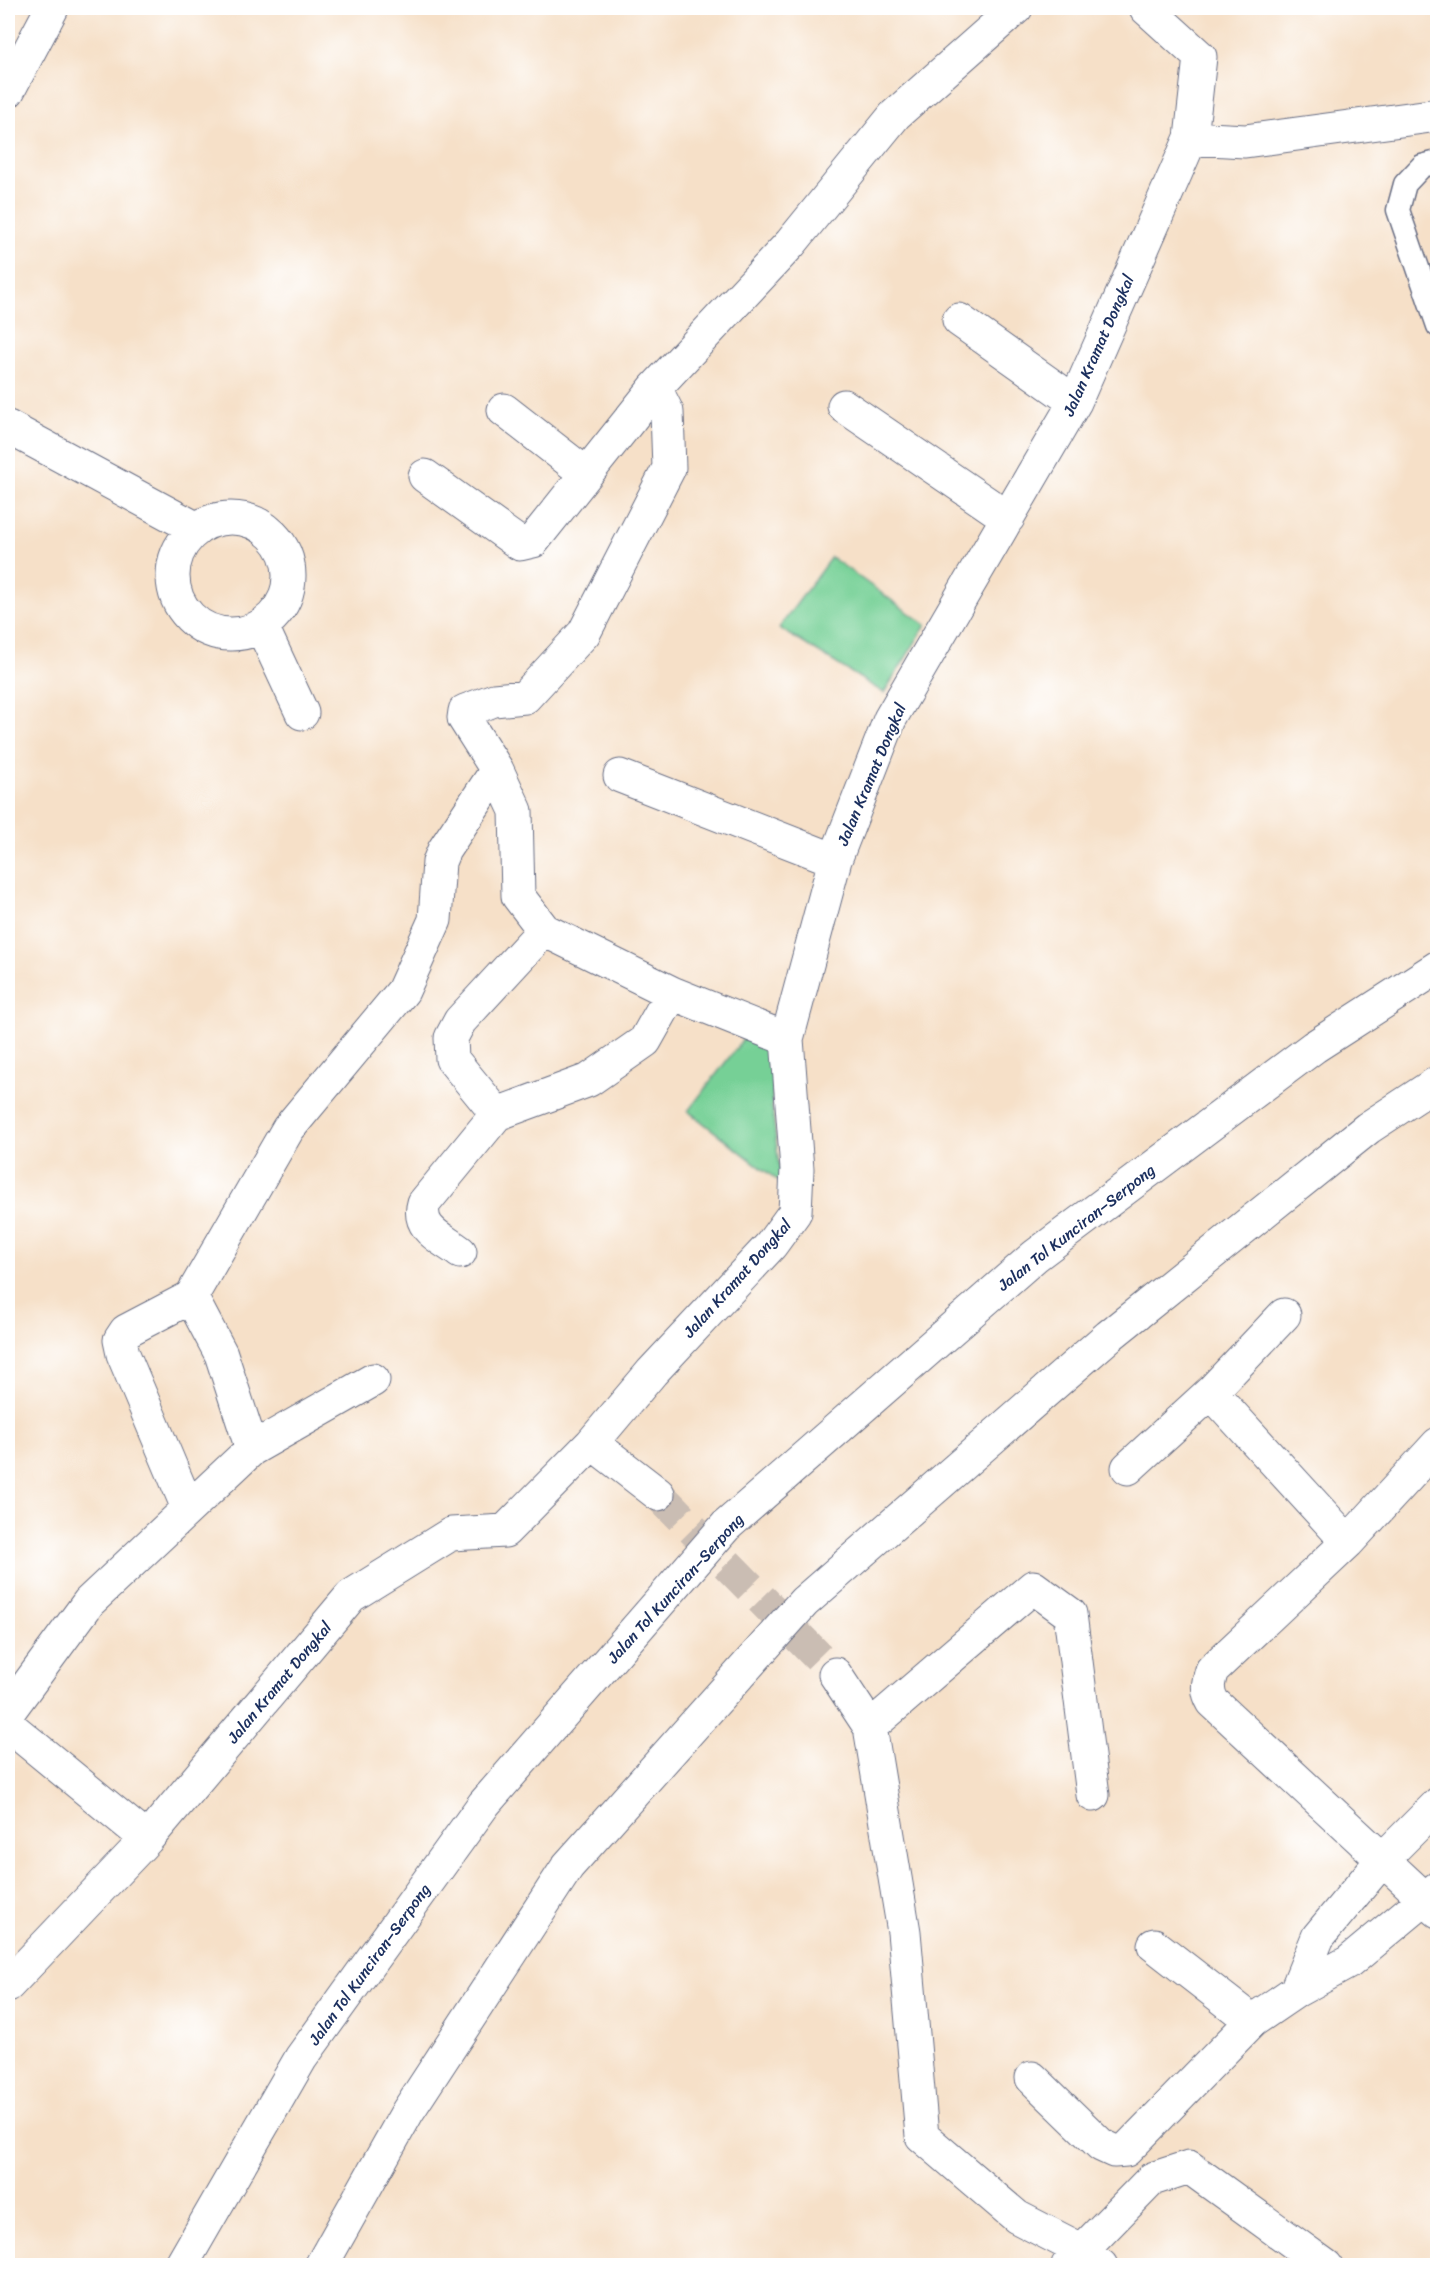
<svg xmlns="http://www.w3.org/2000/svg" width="1445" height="2273" viewBox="0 0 1445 2273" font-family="Sriracha,sans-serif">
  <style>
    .green { fill: #76d096; stroke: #48807a; stroke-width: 1.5 }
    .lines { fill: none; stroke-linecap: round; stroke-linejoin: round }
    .minor-tunnel { stroke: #cabdb3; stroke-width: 33; stroke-dasharray: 33 16; stroke-linecap: butt }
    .service-casing { stroke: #686d83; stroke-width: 25 }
    .minor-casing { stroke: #686d83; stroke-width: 35 }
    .motorway-casing { stroke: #686d83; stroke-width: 35 }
    .service { stroke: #fff; stroke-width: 22 }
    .minor { stroke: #fff; stroke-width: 33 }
    .motorway { stroke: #fff; stroke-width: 33 }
    .labels { text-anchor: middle; stroke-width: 4.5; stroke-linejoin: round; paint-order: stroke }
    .street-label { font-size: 16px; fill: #1b2f5e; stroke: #fff }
  </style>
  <rect width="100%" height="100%" fill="#fff"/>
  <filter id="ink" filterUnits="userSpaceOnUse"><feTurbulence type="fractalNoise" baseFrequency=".0167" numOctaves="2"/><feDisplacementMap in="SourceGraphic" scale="12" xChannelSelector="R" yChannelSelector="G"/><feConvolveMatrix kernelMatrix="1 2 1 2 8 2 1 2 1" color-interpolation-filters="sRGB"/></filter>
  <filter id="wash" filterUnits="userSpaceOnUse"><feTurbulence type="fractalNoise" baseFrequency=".008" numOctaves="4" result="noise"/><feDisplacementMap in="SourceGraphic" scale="24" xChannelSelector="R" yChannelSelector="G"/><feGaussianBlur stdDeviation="1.35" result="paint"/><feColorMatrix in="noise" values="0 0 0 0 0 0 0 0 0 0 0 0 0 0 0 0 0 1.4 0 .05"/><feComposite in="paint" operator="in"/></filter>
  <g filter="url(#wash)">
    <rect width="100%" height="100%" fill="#f6e0c8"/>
    <path class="green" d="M831 557 926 625 884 693 779 628Z
      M748 1033 775 1044 772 1106 781 1183 688 1111Z"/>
  </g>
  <g filter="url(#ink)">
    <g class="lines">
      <path class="minor-tunnel" d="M658 1494 835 1674"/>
      <defs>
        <path id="service" d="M1438 162 1422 166 1405 184 1398 210 1438 326"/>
        <path id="minor" d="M8 91 52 8
          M1191 138 1245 141 1438 115
          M959 320 1075 402
          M655 388 667 412 669 468 584 633 525 697 494 700 465 711 464 718 497 770 516 811 518 896 544 930 672 993 787 1039
          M844 406 1008 518
          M504 410 585 473
          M8 427 197 529
          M425 476 520 544 533 541 655 388 791 243 895 115 1016 8
          M173 576a58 58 0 1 1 116 0a58 58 0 1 1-116 0Z
          M262 627 302 713
          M620 776 835 860
          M497 1114 452 1059 451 1038 460 1021 544 930
          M460 1252C442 1238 416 1229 424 1203L497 1114 589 1080 645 1041 672 993
          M191 1297 288 1129 403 991 435 920 439 862 444 850 497 770
          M1211 1392 1348 1542
          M592 1443 652 1372 771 1245 795 1212 797 1169 787 1039 835 860 890 719 1075 402 1191 138 1200 57 1146 8
          M1438 1444 1348 1542 1212 1670C1208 1683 1206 1690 1213 1702L1438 1911
          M1128 1468 1211 1392 1284 1315
          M188 1508 123 1354 120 1340 126 1331 191 1297 221 1354 252 1449
          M835 1674 870 1727 904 1932 922 2136 1017 2217 1081 2250 1101 2266
          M8 1712 89 1602 252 1449 373 1380
          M8 1725 147 1839
          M870 1727 1033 1587 1070 1614 1093 1795
          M1154 1945 1252 2021
          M8 1985 147 1839 351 1596 451 1534 505 1531 592 1443 658 1494
          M1296 1991 1318 1937 1383 1859 1438 1804
          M1032 2078 1101 2145 1114 2151 1126 2150 1252 2021 1296 1991 1349 1962 1438 1888
          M1068 2265 1152 2179 1189 2167 1326 2266"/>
        <path id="motorway" d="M181 2266 301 2058 484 1804 726 1526 1035 1256 1314 1047 1438 967
          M321 2266 408 2111 568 1866 804 1602 1109 1336 1368 1128 1438 1082"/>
      </defs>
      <use href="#service" class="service-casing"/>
      <use href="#minor" class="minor-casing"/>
      <use href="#motorway" class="motorway-casing"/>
      <use href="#service" class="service"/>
      <use href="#minor" class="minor"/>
      <use href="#motorway" class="motorway"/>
    </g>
  </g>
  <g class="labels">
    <g class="street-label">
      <text transform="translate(1098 345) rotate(-66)" y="6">Jalan Kramat Dongkal</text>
      <text transform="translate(871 774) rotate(-67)" y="6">Jalan Kramat Dongkal</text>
      <text transform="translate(1076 1227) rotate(-38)" y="6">Jalan Tol Kunciran–Serpong</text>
      <text transform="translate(737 1278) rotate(-48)" y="6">Jalan Kramat Dongkal</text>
      <text transform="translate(675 1588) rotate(-48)" y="6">Jalan Tol Kunciran–Serpong</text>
      <text transform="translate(279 1682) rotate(-50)" y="6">Jalan Kramat Dongkal</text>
      <text transform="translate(369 1964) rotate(-54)" y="6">Jalan Tol Kunciran–Serpong</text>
    </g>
  </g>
  <rect width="1445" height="2273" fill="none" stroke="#fff" stroke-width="30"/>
</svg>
